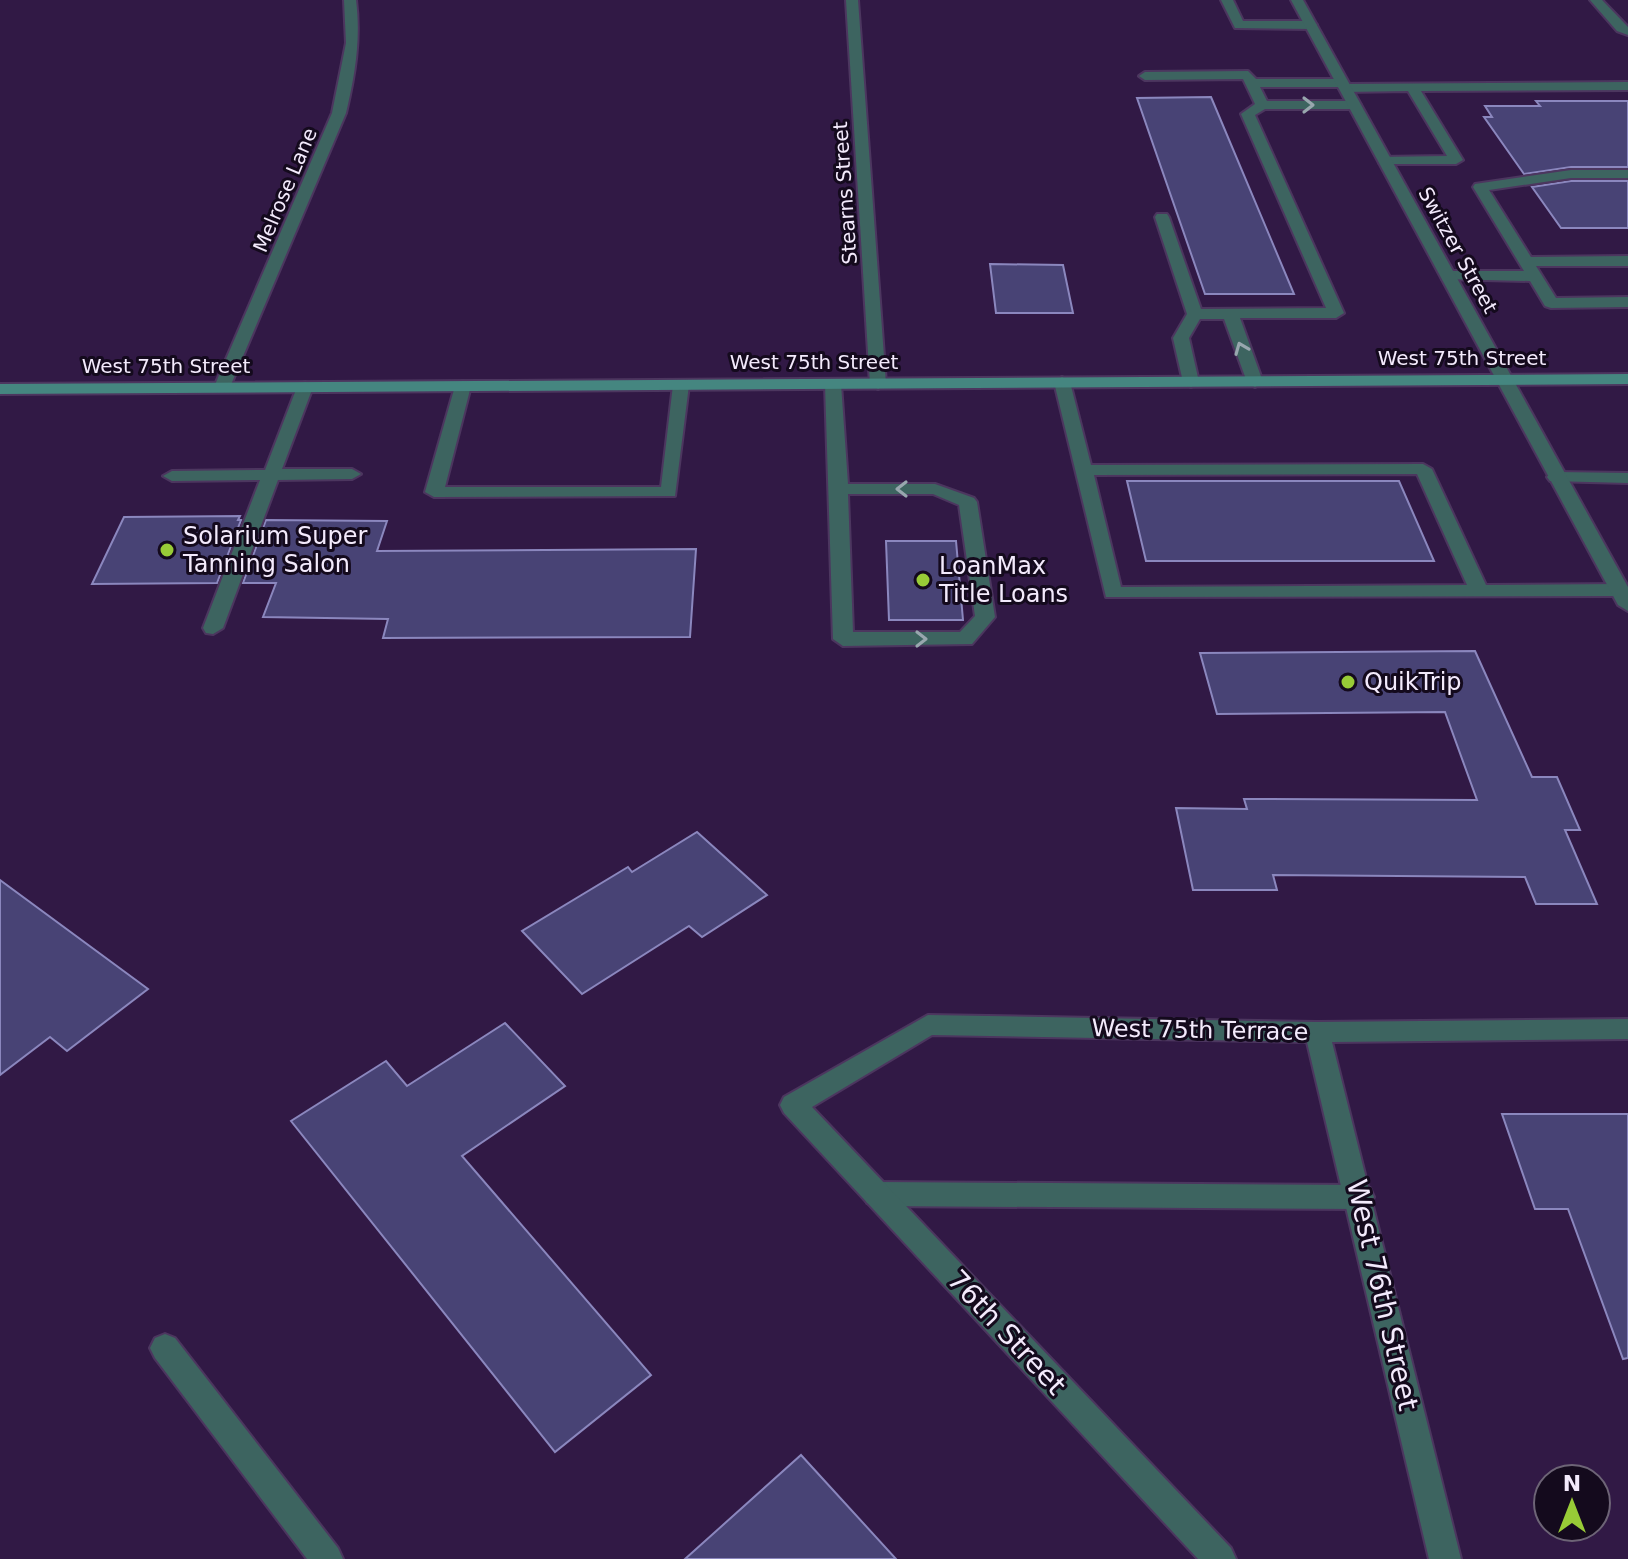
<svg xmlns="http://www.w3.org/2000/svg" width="1628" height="1559" viewBox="0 0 1628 1559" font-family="'DejaVu Sans',sans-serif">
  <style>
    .building { fill: #484375; stroke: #8b87be; stroke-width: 2 }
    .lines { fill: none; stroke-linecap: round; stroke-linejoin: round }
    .service-casing { stroke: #4c365f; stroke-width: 4 }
    .minor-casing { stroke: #4c365f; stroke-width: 4 }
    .tertiary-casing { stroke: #4c365f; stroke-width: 4 }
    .secondary-casing { stroke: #4c365f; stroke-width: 4 }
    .service { fill: #3d6460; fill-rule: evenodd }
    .minor { fill: #3d6460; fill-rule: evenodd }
    .tertiary { fill: #3d6460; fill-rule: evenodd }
    .secondary { fill: #458680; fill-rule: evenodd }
    .oneway { stroke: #98a7ae }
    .poi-dot { fill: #98cb37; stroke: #140a1d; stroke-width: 3 }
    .labels { text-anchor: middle; stroke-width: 6; stroke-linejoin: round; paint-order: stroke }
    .far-street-label { font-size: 20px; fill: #f3eafc; stroke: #140a1d }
    .poi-label { font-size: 24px; fill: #f3eafc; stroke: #140a1d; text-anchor: start }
    .street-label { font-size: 24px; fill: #f3eafc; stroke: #140a1d }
    .near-street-label { font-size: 28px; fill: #f3eafc; stroke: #140a1d }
  </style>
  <rect width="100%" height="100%" fill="#311945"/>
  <path class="building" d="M1211 97 1294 294H1205L1137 98Z
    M1536 101H1628V167H1571L1524 174 1484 117H1492L1485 106H1540Z
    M1571 181H1628V228H1561L1532 187Z
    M990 264 1063 265 1073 313H996Z
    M1127 481H1399L1434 561H1146Z
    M240 516 238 520H241L217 583 92 584 124 517Z
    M266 520 387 521 377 551 696 549 690 637 383 638 388 619 263 617 276 583H243Z
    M886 541H956L963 620H889Z
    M1475 651 1532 777H1557L1580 830H1565L1597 904H1536L1525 877 1273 875 1277 890H1193L1176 808 1247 809 1244 799 1477 800 1445 712 1217 714 1200 653Z
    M697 832 767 895 702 937 689 926 582 994 522 931 628 867 632 872Z
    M0 880 148 989 67 1051 50 1037 0 1075Z
    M505 1023 565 1086 462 1156 651 1375 555 1452 291 1121 386 1061 407 1086Z
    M1502 1114H1628V1358L1623 1359 1568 1209H1535Z
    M801 1455 896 1559H685Z"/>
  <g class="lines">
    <defs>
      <path id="service" d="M1221 0H1233L1243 21H1311L1317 25 1311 29 1235 28Z
        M1248 71 1256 79H1342L1348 84 1628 82V90L1421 91 1463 160 1456 164H1384L1379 163V157L1447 156 1408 91 1344 92 1338 87H1260L1267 101H1354L1361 105 1354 109H1265L1255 115 1344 313 1336 318H1240L1263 382 1255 387 1247 382 1224 319H1200L1189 338 1199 382 1191 387 1183 382 1173 338 1187 314 1155 217 1157 214H1167L1169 217 1201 309 1326 308 1241 114 1255 104 1243 79 1145 80 1139 76 1145 72Z
        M1571 170H1628V178H1571L1489 190 1531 257 1628 256V266H1536L1556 298 1628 297V307L1551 308 1545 306 1530 281 1442 279V273L1447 271H1524L1473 187 1475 184Z
        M1062 377 1070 382 1091 465 1423 464 1432 469 1486 585 1619 584 1626 586 1628 591 1619 596 1106 597 1054 382ZM1417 474 1467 585 1121 587 1094 475Z
        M833 379 841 384 848 484H935L974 498 977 502 995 617 972 644 843 646 833 639 825 384ZM848 494H933L959 505 975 616 960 632H853Z
        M681 380 689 385 675 496 434 497 425 492 455 386 463 381 471 386 445 487H661L673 385Z
        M305 382 313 387 282 469H352L361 474 352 479 278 480 223 628 213 634 206 633 203 628 260 480 172 481 163 476 172 471 265 470 297 387Z
        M1556 472 1628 473V483L1550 481 1547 477 1550 473Z
        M877 1182 1360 1185 1370 1188 1374 1197 1370 1206 1360 1209 877 1206 867 1203 863 1194 867 1185Z
        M165 1334 175 1338 338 1548 343 1559H307L155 1358 150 1348 155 1338Z"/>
      <path id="minor" d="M344 0H356C361 39 355 75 346 113L230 387 228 391H216L214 387 332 113 346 43Z
        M846 0H858L886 384 878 389 870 384Z
        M1590 0H1602L1628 27V35L1617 31Z
        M928 1015 1317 1022 1628 1019V1039L1332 1042 1461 1559H1429L1307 1042 932 1035 812 1107 1231 1548 1236 1559H1198L784 1113 780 1105 784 1097Z"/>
      <path id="tertiary" d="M1291 0H1303L1628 587V611L1618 605Z"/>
      <path id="secondary" d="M1628 374V384L0 394V384Z"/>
    </defs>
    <use href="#service" class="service-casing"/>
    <use href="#minor" class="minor-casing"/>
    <use href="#tertiary" class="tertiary-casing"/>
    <use href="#secondary" class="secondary-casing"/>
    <use href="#service" class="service"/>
    <use href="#minor" class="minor"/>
    <use href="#tertiary" class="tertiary"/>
    <use href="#secondary" class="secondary"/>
  </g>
  <defs><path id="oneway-chevron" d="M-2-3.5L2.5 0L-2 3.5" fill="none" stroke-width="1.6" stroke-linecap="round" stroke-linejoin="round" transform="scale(2)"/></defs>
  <g class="oneway">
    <use href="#oneway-chevron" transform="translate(1308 105)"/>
    <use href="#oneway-chevron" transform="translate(1241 348) rotate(-112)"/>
    <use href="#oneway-chevron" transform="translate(902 489) rotate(-180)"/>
    <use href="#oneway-chevron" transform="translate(921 639)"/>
  </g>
  <g class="poi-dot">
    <circle cx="167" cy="550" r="8"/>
    <circle cx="923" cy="580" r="8"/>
    <circle cx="1348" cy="682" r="8"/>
  </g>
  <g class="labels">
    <g class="far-street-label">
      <text transform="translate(285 190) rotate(-67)" y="7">Melrose Lane</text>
      <text transform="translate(845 193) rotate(-94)" y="7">Stearns Street</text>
      <text transform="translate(1458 250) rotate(61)" y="7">Switzer Street</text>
      <text x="1462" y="365">West 75th Street</text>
      <text x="814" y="369">West 75th Street</text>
      <text x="166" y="373">West 75th Street</text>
    </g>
    <g class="poi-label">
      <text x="183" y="544">Solarium Super<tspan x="183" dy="28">Tanning Salon</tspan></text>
      <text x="939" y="574">LoanMax<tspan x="939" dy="28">Title Loans</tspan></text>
      <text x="1364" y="690">QuikTrip</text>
    </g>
    <g class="street-label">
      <text transform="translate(1200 1030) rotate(1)" y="8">West 75th Terrace</text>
    </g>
    <g class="near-street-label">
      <text transform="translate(1383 1295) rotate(77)" y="10">West 76th Street</text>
      <text transform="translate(1007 1332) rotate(47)" y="10">76th Street</text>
    </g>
  </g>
  <g transform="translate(1572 1503)"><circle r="38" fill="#140a1d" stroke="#6d6476" stroke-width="2"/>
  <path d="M0-6L14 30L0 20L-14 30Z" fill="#98cb37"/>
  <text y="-12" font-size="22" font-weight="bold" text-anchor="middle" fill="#f3eafc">N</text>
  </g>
</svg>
